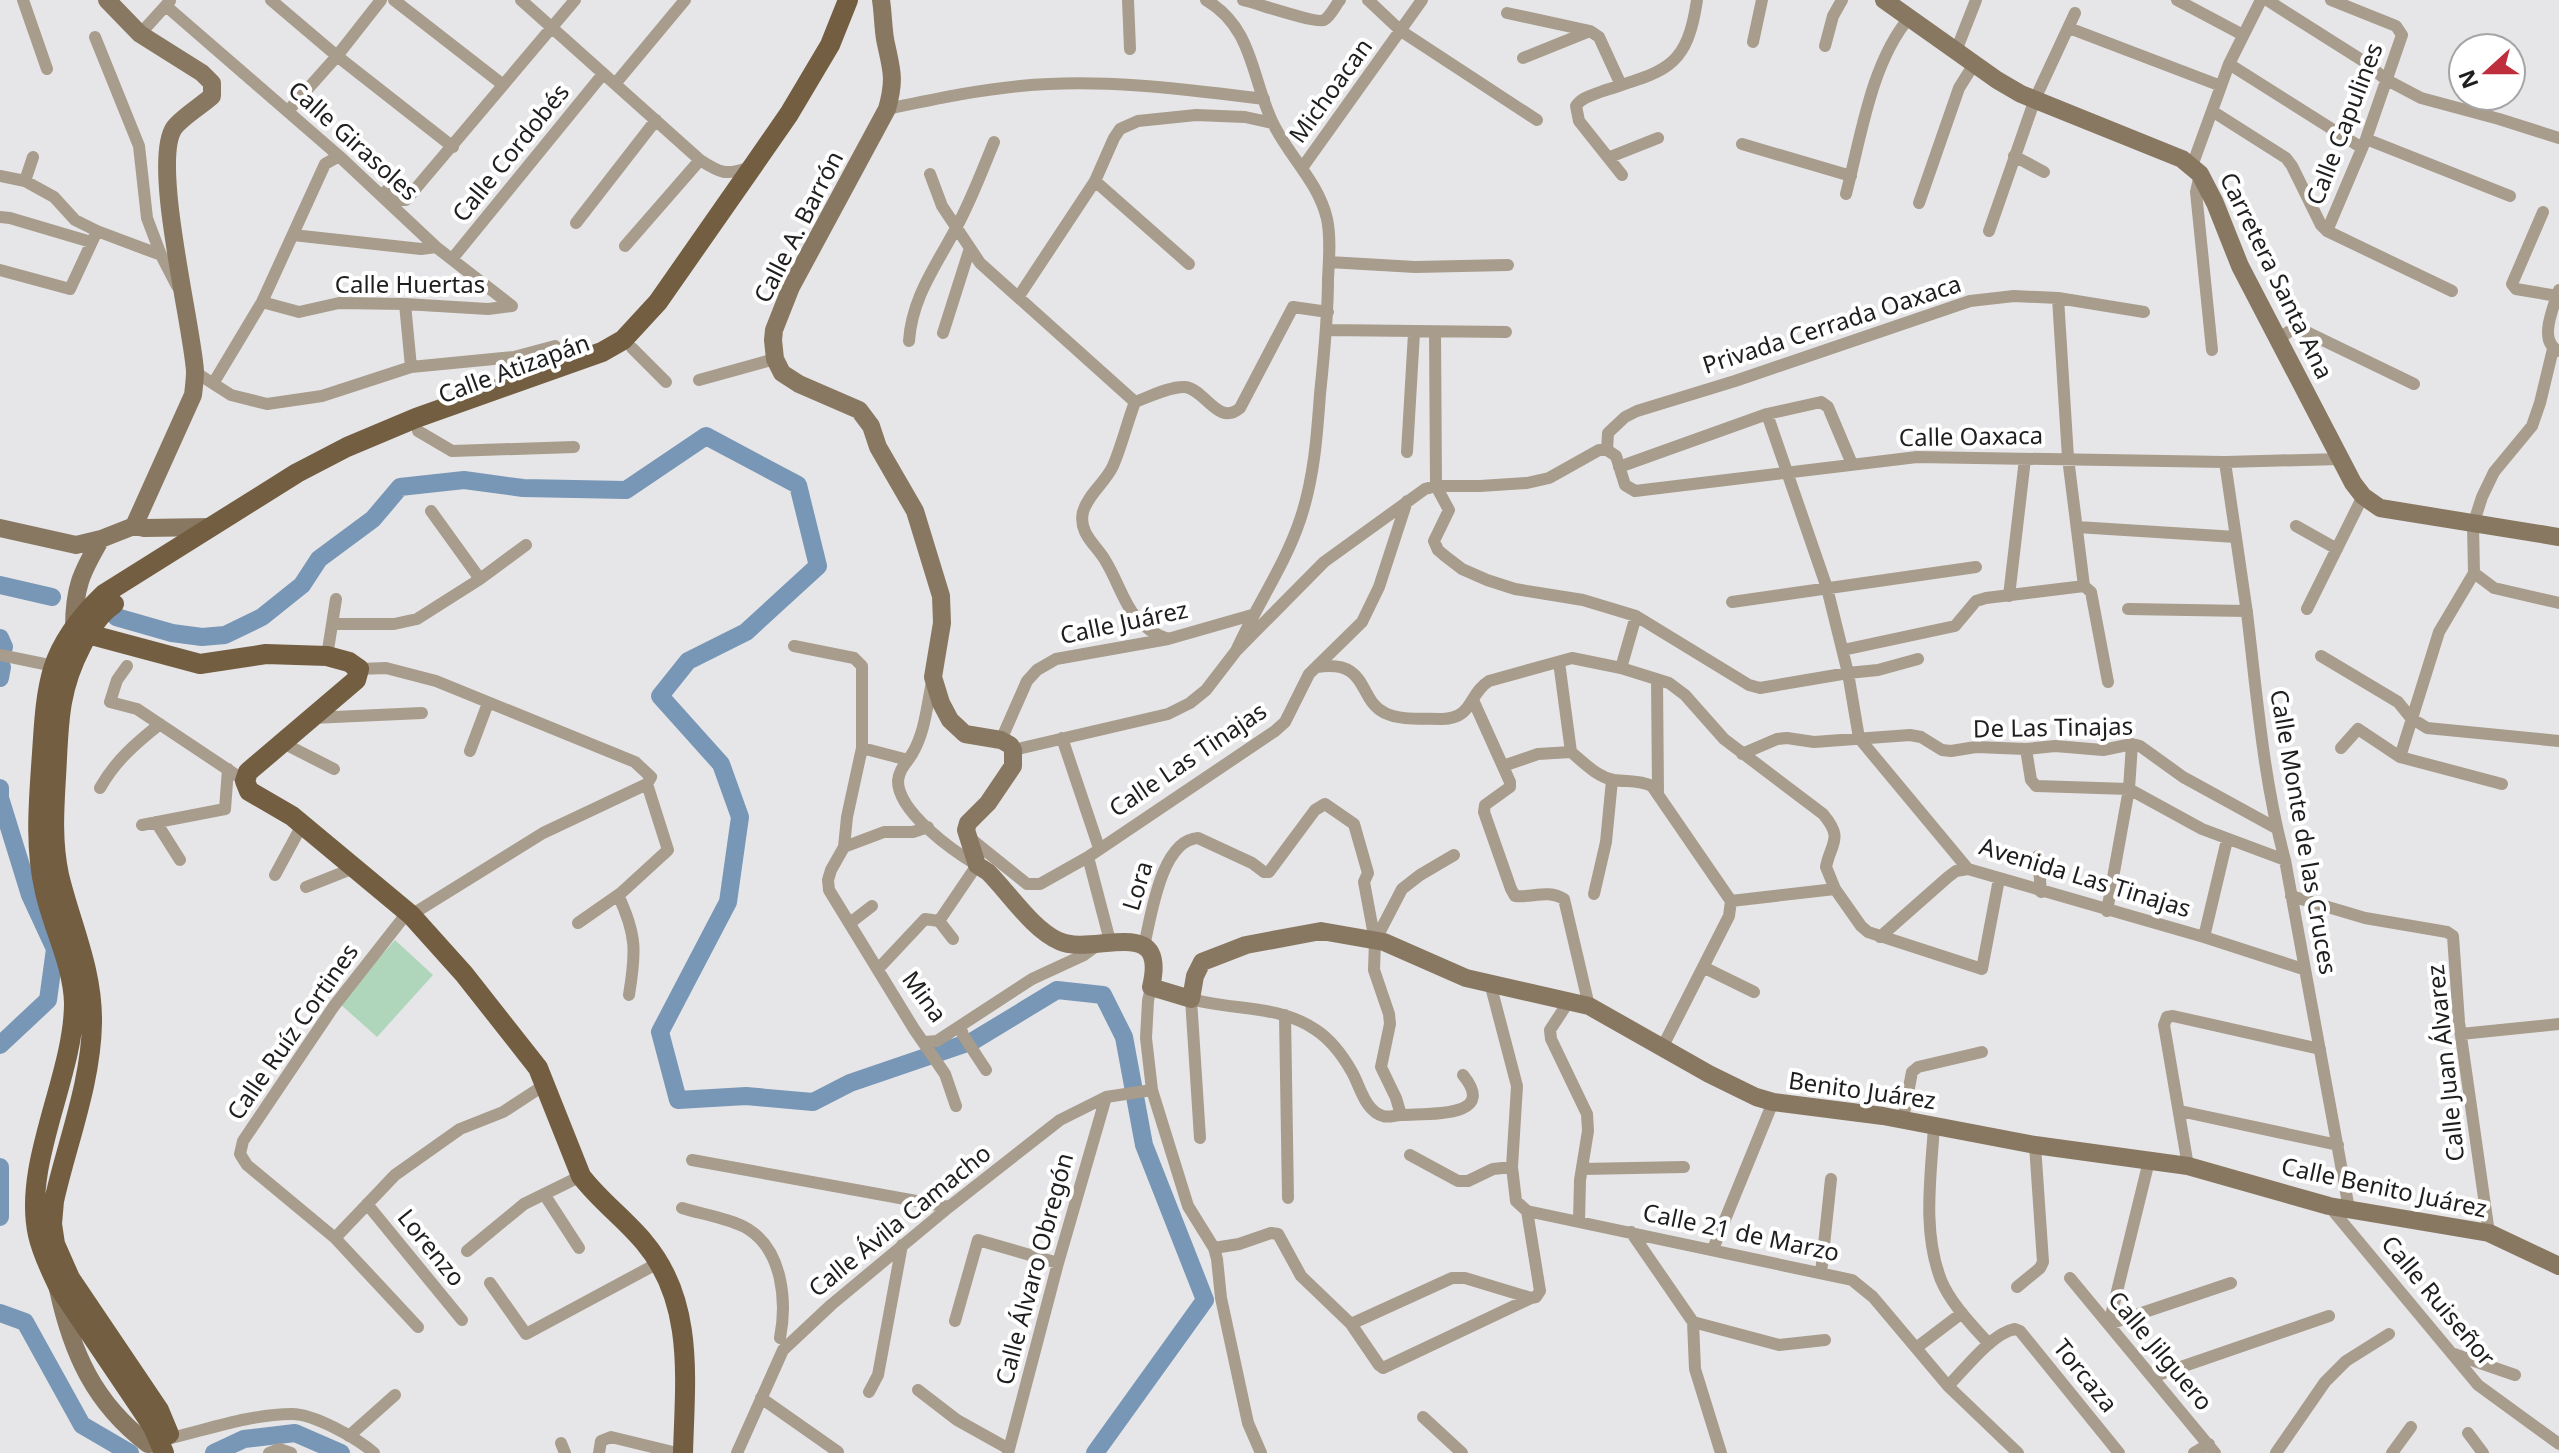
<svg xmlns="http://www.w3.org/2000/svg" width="2559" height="1453" viewBox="0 0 2559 1453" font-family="'Noto Sans',sans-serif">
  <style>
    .green { fill: #afd6ba }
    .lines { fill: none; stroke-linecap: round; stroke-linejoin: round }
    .river { stroke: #7896b6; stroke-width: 18 }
    .street { stroke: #a89c8c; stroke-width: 12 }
    .secondary { stroke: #897861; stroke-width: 18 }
    .primary { stroke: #735e42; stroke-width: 20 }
    .labels { text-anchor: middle; stroke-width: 8; stroke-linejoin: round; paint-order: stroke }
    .street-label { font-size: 24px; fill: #1e1e1e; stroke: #fff }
  </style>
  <rect width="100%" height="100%" fill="#e6e6e8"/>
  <path class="green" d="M395 940 433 975 377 1037 339 1003Z"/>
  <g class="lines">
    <path class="river" d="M0 585 52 597
      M116 617 172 633 202 637 225 635 262 617 302 585 319 559 373 519 400 487 464 480 523 488 626 490 706 436 798 485 818 566 746 632 688 661 660 696 721 764 740 817 728 902 660 1032 678 1100 746 1096 813 1102 850 1083 973 1041 1057 990 1103 995 1124 1037 1144 1145 1205 1300 1095 1453
      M0 638 4 647
      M0 678 2 667
      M0 788V798L30 895 55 949 48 1000 0 1045
      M0 1167V1217
      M0 1313 25 1322 82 1425 130 1453
      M214 1453 244 1439 295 1433 341 1453"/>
    <path class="street" d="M23 0 47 69
      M271 0 337 56 453 147
      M394 0 502 84
      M521 0 700 160C720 173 726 176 750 167
      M1128 0 1130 49
      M1206 0C1252 27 1251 74 1271 119 1286 154 1318 180 1327 219 1331 237 1329 260 1328 279 1328 318 1324 356 1320 394 1317 436 1314 479 1300 520 1285 565 1256 606 1236 651
      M1243 0C1256 3 1317 24 1324 20 1330 17 1335 6 1340 0
      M1368 0 1401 31 1537 120
      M2177 0 2243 35
      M2267 0 2368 64 2385 79 2421 98 2499 119 2559 138
      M166 6 339 156 436 247 512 306
      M1507 13 1590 31 1599 37 1621 85
      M2069 28 2221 86
      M140 34 170 1
      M95 37 139 146 147 218 161 255 177 286
      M1753 42 1762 0
      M1825 46 1833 16 1842 0
      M1956 51 1976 0
      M1523 58 1590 31
      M2229 64 2362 148
      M615 84 685 0
      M887 109C931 100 976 90 1020 86 1101 78 1184 89 1264 99
      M288 111 337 56 381 0
      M2212 111 2286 158 2292 166 2321 225 2327 231 2452 291
      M2366 139 2510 196
      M1742 144 1851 176
      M2014 156 2044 172
      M1610 157 1658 138
      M2192 166 2229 64 2261 0
      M1302 168 1422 0
      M930 174 942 206 980 263 1135 402
      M2200 174 2196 192 2212 350
      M1622 175 1579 121 1576 106C1582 97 1593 95 1603 91 1664 71 1687 70 1697 0
      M0 176 25 181 54 197 75 220 97 231 161 255
      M25 181 33 157
      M1095 181 1189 264
      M387 190 399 200H406L575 0
      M1846 194C1861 137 1871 63 1909 18
      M1919 203 1959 88 1974 64
      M2543 212 2512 284 2516 289 2557 296
      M0 217 10 218 91 242
      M576 223 656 120
      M1989 231 2035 99 2075 13
      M2327 231 2366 139 2402 35 2396 26 2331 0
      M293 235 421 249 436 247
      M625 246 700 160
      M452 259 603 74
      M1329 262 1415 267 1508 265
      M0 270 70 289 97 231
      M2559 290C2554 306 2537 342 2559 351
      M1019 296 1095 181 1114 138 1120 129 1138 121 1196 115 1245 117 1272 123
      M2058 298 2068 458 2084 586
      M262 302 299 312 339 303 405 304 488 309 512 306
      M405 304 411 367
      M1326 330 1506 332
      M1435 332 1436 486 1449 510 1434 541 1438 550 1445 556 1462 569 1487 580 1515 589 1583 600 1636 616 1749 685 1760 688 1848 673 1878 670 1918 659
      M943 333 970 248
      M2278 339 2296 327 2414 384
      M909 341C912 297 936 266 956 228 971 201 982 171 994 142
      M632 348 666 382
      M195 372 231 395 267 404 322 396 411 367 514 357 555 346
      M699 380 775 359
      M214 382 262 302 325 164 339 156
      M1135 402C1127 423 1122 445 1113 466 1105 483 1088 494 1083 512 1078 533 1096 545 1105 560 1125 593 1126 624 1168 639
      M1135 402C1149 397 1170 386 1185 387 1205 389 1218 427 1240 408L1293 307 1328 312
      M1767 414 1827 588 1848 673 1859 738 1968 869 2204 937 2303 969
      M418 431 452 451 574 447
      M1607 450 1616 456 1625 485 1635 491 1917 457 2225 462 2341 459
      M1607 450 1608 433 1625 417 1637 411 1735 381 1970 301 2014 296 2058 298 2144 312
      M1407 452 1414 333
      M2225 462C2232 512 2240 562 2247 613 2257 695 2263 779 2285 860L2349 1209
      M1619 467 1767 414 1821 402 1828 407 1852 464
      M431 511 480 579
      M2296 526 2337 549
      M2077 527 2236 537
      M2474 573 2494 588 2559 603
      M2084 586 2091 592 2108 682
      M2009 596 2025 459
      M1732 602 1976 567
      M2128 609 2247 611
      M2307 609 2363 496
      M332 624H394L417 619 480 579 526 545
      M794 646 854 658 862 666V748L847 817 844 847 831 870 828 880 829 890 914 1029 945 1074 956 1106
      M1843 650 1955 626 1976 601 1986 598 2084 586
      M0 655 54 666
      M327 656 336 599
      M2321 656 2398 702 2411 718 2427 728 2559 741
      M1559 662 1571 752C1583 762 1597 777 1614 780 1628 782 1639 780 1652 786L1731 901 1729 916 1663 1046
      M127 666 117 680 110 702 137 709 245 781
      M1317 667C1370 659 1357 700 1385 713 1401 721 1425 718 1442 719 1474 718 1468 694 1489 681L1572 658 1621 668 1669 683 1685 695 1724 739 1823 814C1844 839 1831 842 1826 867L1835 889 1861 926 1868 932 1982 969 1999 879
      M1621 668 1636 616
      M359 669 386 668 436 681 635 762 651 777 647 784 543 833 411 915
      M1657 679 1658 792
      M932 682C927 705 925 733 912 754 906 764 899 769 898 781 898 812 953 851 977 865L939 921
      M1473 700 1510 782V787L1485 805 1484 812 1511 889 1515 896C1532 898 1548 889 1564 899L1589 1006
      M312 718 422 713
      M1062 738 1099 848
      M1001 740 1027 681 1037 670 1056 659 1168 639 1252 615
      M283 743 334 769
      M862 748 908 760
      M2341 748 2358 729 2400 757 2502 784
      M2026 749 2031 780 2036 786 2129 789 2202 829 2285 860
      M1013 750 1168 714 1190 703 1206 690 1236 651 1324 562 1425 489 1436 486H1480L1527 483 1549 478 1599 450H1607
      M470 751 488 703
      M1742 754 1777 739 1787 738 1814 742 1910 735 1921 737 1942 750 1951 751 1976 747 2026 749 2055 746 2103 750 2132 744 2140 746 2183 777 2276 828
      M2400 757 2439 632 2474 573 2473 525 2482 497 2494 472 2532 426 2540 403 2553 349
      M1503 766 1538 754 1571 752
      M100 788C115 761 136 743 160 724
      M156 822 180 860
      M142 825 225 809 228 769
      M971 839 1027 884H1040L1088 857 1275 731 1285 722 1309 674 1362 622 1379 587 1407 501
      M844 847 884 832H913L928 827
      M2038 856 2041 892
      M1088 857 1110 941
      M275 875 302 825
      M306 887 354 868
      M1594 894 1606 842 1612 780
      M618 895C637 935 636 952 629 995
      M2291 896 2365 918 2447 932 2453 936 2459 1022 2489 1233
      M1731 901 1835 889
      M2107 911 2129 789 2132 744
      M407 913 334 1006 243 1141 240 1154 247 1165 335 1238 418 1327
      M939 921 953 939
      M578 923 621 893 668 850 647 784
      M850 923 872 906
      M1880 937 1948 877 1956 871 1968 869
      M2204 937 2227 840
      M1144 946C1151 917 1161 840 1198 838L1252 863 1264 872H1269L1315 810 1325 804 1354 824 1368 873 1364 882 1375 941
      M1703 967 1754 992
      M878 969 925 919 939 921
      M1490 983 1517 1086 1512 1167
      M1151 987 1148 1001 1146 1038 1152 1090 1188 1206 1214 1248 1217 1259 1221 1298 1248 1423 1261 1453
      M1569 1001 1550 1030 1551 1039 1587 1114 1588 1131 1580 1180 1579 1222
      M1285 1015 1288 1198
      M960 1026 963 1035 986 1070
      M2461 1034 2559 1024
      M925 1042 937 1041 1032 979 1084 955 1099 944
      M2180 1111 2338 1145
      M1401 1115 1396 1098 1381 1067 1390 1024 1389 1014 1374 970 1375 941 1402 889 1420 875 1454 855
      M1903 1119 1912 1072 1918 1067 1982 1052
      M1934 1126C1931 1176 1922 1231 1941 1280 1951 1304 1972 1325 1989 1344
      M1200 1138 1191 999C1234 1011 1278 1004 1316 1030 1331 1040 1343 1056 1352 1072 1360 1086 1365 1111 1383 1116 1389 1118 1395 1115 1401 1115 1427 1113 1499 1119 1463 1075
      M1410 1155 1458 1181H1468L1493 1169 1512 1167 1516 1201 1527 1211
      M692 1160 949 1207
      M2149 1161 2109 1324 2231 1283
      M2188 1166 2164 1025 2167 1017 2173 1016 2320 1049
      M1582 1169 1684 1167
      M544 1194 579 1248
      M367 1204 462 1320
      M2329 1206 2478 1385 2559 1444
      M682 1208C701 1214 732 1219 748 1229 783 1251 787 1302 780 1338
      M1527 1211 1852 1280 1873 1297 1948 1386 2018 1453
      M1631 1232 1693 1322 1695 1369 1721 1453
      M335 1238 395 1175 460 1129 503 1112 546 1084
      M1214 1248 1239 1244 1271 1233 1278 1234 1301 1276 1351 1324 1379 1365 1383 1368 1531 1298
      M1713 1249 1773 1102
      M467 1251 524 1204 581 1176
      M1821 1273 1831 1179
      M2070 1278 2215 1453
      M490 1283 526 1334 660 1262
      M2017 1287 2040 1268 2043 1262 2035 1145
      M955 1321 978 1240 1058 1263
      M1693 1322 1779 1345 1825 1340
      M1351 1324 1452 1278H1465L1531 1298 1536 1297 1540 1291 1527 1211
      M1916 1348 1962 1313
      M2454 1354 2515 1375
      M2152 1377 2329 1316
      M1948 1386C1965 1369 1992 1333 2015 1329L2020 1331 2119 1453
      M918 1390 957 1420 1009 1449
      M869 1392 878 1375 902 1245
      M761 1398 838 1452
      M1423 1417 1462 1453
      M2468 1433 2483 1453
      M349 1436 395 1395
      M163 1442 171 1438C209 1429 252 1414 292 1414 314 1414 357 1438 374 1453
      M561 1443 565 1453
      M269 1453 279 1449 291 1453
      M599 1453 601 1441 611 1437 677 1453
      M737 1453 783 1350 831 1305 949 1207 1060 1120 1106 1097 1152 1090
      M1008 1453 1058 1263 1106 1097
      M2194 1453 2209 1444
      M2276 1453 2325 1382 2346 1361 2389 1334
      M2392 1453 2411 1427"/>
    <path class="secondary" d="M107 0 140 34 202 73 212 83V96C201 106 182 117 174 128 151 162 192 324 195 371 195 379 194 387 193 395L134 526
      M881 0C883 13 883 26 885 39 891 69 896 77 887 109L791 287 774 330 773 340 775 359 782 373 799 384 859 410 871 426 878 447 915 511 941 596 942 623 933 677 941 703 950 720 965 734 1001 740 1010 745 1013 750V766L988 803 968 823 966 830 977 865 988 872C1009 893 1033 930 1059 941 1093 957 1169 912 1151 987L1191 999 1195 976 1202 962 1246 945 1321 931 1384 942 1466 978 1589 1006 1709 1074 1756 1097 1773 1102 1883 1116 2035 1145 2188 1166 2329 1206 2489 1233 2559 1266
      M1884 0 1997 80 2021 94 2182 159 2200 174 2215 203 2240 266 2353 483 2363 496 2380 508 2559 537
      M134 526 144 528 212 527
      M0 528 76 545 101 539 134 526
      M74 629C74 588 81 573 101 539
      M58 1289C72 1353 94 1403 148 1444L161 1443"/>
    <path class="primary" d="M114 604C98 615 89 631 81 647 57 693 59 728 56 777 54 810 52 842 59 875 71 925 93 970 92 1023 91 1083 67 1143 54 1201L52 1224 55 1244 70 1278 159 1410 169 1434
      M88 634 200 664 266 654 327 656 349 662 359 669 356 680 248 772 245 781 249 791 292 816 411 915 464 974 538 1068 581 1176C599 1200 625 1219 644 1242 695 1302 685 1380 683 1453
      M164 1453 153 1427 58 1286C50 1269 42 1253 38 1235 22 1164 74 1076 74 1003 73 965 53 928 45 892 34 846 39 798 42 753 44 724 45 696 53 669 62 640 83 614 104 594L297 473 347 447 416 418 602 352 623 340 658 302 753 166 789 114 830 45 848 0"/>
  </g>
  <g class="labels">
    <g class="street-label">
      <text transform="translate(1331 91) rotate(-54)" y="8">Michoacan</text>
      <text transform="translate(2345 124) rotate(-69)" y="8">Calle Capulines</text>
      <text transform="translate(353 141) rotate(42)" y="8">Calle Girasoles</text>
      <text transform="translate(511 153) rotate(-51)" y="8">Calle Cordobés</text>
      <text transform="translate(799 227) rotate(-63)" y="8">Calle A. Barrón</text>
      <text transform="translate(2276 276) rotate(64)" y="8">Carretera Santa Ana</text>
      <text x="410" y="293">Calle Huertas</text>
      <text transform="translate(1832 325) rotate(-18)" y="8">Privada Cerrada Oaxaca</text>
      <text transform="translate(514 369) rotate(-20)" y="8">Calle Atizapán</text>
      <text transform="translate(1971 437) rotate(-1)" y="8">Calle Oaxaca</text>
      <text transform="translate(1124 623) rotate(-12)" y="8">Calle Juárez</text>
      <text transform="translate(2053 728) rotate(-1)" y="8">De Las Tinajas</text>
      <text transform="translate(1188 760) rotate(-34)" y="8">Calle Las Tinajas</text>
      <text transform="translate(2303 832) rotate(80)" y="8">Calle Monte de las Cruces</text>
      <text transform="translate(2085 878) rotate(17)" y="8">Avenida Las Tinajas</text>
      <text transform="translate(1138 886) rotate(-73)" y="8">Lora</text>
      <text transform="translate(924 997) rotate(54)" y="8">Mina</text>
      <text transform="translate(293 1032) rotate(-55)" y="8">Calle Ruíz Cortines</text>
      <text transform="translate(2446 1063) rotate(-96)" y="8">Calle Juan Álvarez</text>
      <text transform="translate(1862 1091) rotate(8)" y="8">Benito Juárez</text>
      <text transform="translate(2384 1188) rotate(12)" y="8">Calle Benito Juárez</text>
      <text transform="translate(900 1221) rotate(-39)" y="8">Calle Ávila Camacho</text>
      <text transform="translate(1741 1233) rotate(12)" y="8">Calle 21 de Marzo</text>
      <text transform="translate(431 1248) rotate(51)" y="8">Lorenzo</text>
      <text transform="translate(1035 1269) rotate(-75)" y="8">Calle Álvaro Obregón</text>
      <text transform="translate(2438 1301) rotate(50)" y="8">Calle Ruiseñor</text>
      <text transform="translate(2160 1351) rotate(50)" y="8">Calle Jilguero</text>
      <text transform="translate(2085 1376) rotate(51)" y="8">Torcaza</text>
    </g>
  </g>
  <g transform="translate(2487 72) rotate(249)"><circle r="38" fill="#ffffff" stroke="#a5a5a5" stroke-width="2"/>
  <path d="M0-6L14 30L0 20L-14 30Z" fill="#bf2e3c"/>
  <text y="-12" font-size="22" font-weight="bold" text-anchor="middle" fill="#1e1e1e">N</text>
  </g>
</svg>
